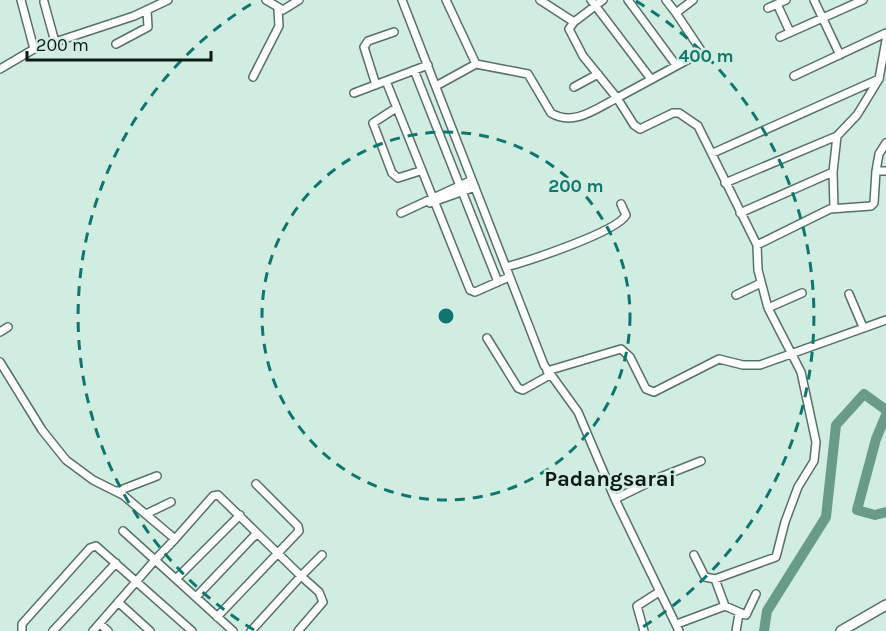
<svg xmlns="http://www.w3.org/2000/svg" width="886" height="631" viewBox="0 0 886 631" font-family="Karla,sans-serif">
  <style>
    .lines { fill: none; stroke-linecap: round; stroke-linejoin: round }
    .river { stroke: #699b89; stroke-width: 10 }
    .street-casing { stroke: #577067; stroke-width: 10 }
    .secondary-casing { stroke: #577067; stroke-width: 12 }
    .street { stroke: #fff; stroke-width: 7 }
    .secondary { stroke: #fff; stroke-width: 9 }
    .ring { fill: none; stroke: #0f766e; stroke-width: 3; stroke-dasharray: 10 8 }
    .labels { text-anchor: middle; stroke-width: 5; stroke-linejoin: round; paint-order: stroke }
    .quarter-label { font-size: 22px; font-weight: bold; fill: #0e1814; stroke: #d1ede2 }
    .centre { fill: #0f766e; stroke: #d1ede2; stroke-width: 3 }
    .ring-label { font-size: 18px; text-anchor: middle; font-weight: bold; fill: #0f766e; stroke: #d1ede2; stroke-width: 5; stroke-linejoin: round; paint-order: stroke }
  </style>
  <rect width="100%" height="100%" fill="#d1ede2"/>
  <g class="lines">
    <path class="river" d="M886 415 876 439 857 510 875 515 886 512
      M764 631 767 611 826 517 836 425 864 394 886 410"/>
    <defs>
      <path id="street" d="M21 0 34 49 134 16 168 0
        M266 0 283 10 299 0
        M402 0 544 365 578 412 615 499 679 631
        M446 0 476 64
        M540 0 574 22 603 0
        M591 0 651 79
        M628 0 676 65
        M666 0 676 13
        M814 0 840 55
        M44 2 55 42
        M777 4 790 32
        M768 8 786 0
        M574 22 569 29 583 56 617 98 702 52 676 13 693 0
        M780 37 863 0
        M116 44 148 27 147 10
        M0 69 34 49
        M414 70 498 282
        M794 76 886 33
        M253 77 279 26 278 10
        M386 81 470 290 475 292 509 277
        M376 85 364 47 368 41 394 32
        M436 86 476 64 528 74 551 113C574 127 597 108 617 98L634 125 640 129 673 113H679L698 126 757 245
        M574 87 598 74
        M354 93 428 65
        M396 108 373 123 392 173 398 178 420 171
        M886 143 879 154 876 171H886
        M713 153 879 79
        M725 183 837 136
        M430 203 475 187
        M834 208 833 172 837 136 857 115 879 79 886 40
        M401 213 472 180
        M740 213 833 172
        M506 267C528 261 617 232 626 215L621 204
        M849 294 863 327
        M736 295 761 283
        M768 308 802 293
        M0 332 8 327
        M487 338 518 388 523 390 550 375
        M0 362 42 430 66 460 93 480 123 495 175 539 155 560 233 631
        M547 371 621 349 630 357 646 389 654 392 719 359 743 365H760L886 320
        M118 491 157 476
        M615 499 658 478 701 461
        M146 514 171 502
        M175 539 213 496 218 495 301 576 251 631
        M694 555 705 577 715 579
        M176 579 240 515
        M196 597 257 533
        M118 602 150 631
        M725 606 715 579 776 557 785 522 798 487 814 461 816 442 801 372 768 308 758 270 757 245 830 209 871 206 874 203 876 171
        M217 617 299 531 298 526 256 484
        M100 624 108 631
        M677 624 725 606 746 615 756 594
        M22 631V624L90 548 96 546 192 631
        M53 631 116 563
        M93 631 155 560 123 531
        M298 631 323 602 319 592 301 576 322 555
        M644 631 637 606 659 592
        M736 631 739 614"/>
      <path id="secondary" d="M841 631 886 605"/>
    </defs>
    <use href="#street" class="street-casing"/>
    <use href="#secondary" class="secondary-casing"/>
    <use href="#street" class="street"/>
    <use href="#secondary" class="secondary"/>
  </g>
  <g class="ring">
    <circle cx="446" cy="316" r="184"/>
    <path d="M254 630A368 368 0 0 1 256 1M636 1A368 368 0 0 1 638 630"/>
  </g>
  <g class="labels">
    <g class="quarter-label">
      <text x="610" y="486">Padangsarai</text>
    </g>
  </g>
  <circle cx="446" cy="316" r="9" class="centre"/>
  <g class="ring-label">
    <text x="706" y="62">400 m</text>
    <text x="576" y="192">200 m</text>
  </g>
  <path d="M27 51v9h184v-9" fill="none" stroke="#0e1814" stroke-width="3"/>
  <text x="36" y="51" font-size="18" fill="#0e1814" stroke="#d1ede2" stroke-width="4.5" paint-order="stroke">200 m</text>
</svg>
